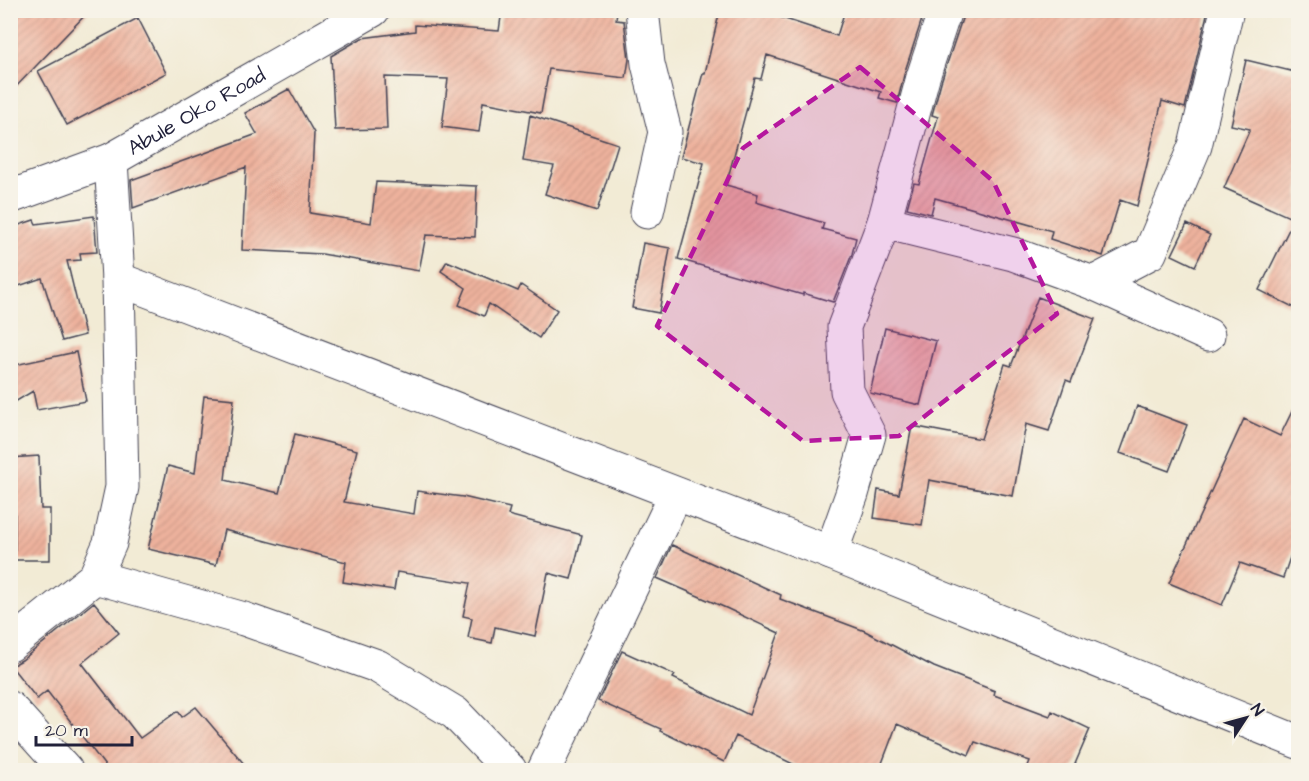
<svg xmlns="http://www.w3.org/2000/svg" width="1309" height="781" viewBox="0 0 1309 781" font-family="'Architects Daughter',sans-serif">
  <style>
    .building { fill: url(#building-hatch) }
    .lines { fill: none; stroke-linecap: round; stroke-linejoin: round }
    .minor-casing { stroke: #414052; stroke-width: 35 }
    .minor { stroke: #fff; stroke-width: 33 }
    .marked { fill: #b5179e; fill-opacity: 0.2; stroke: #b5179e; stroke-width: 4.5; stroke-dasharray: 12 8; stroke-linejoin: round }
    .labels { text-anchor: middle; stroke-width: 4.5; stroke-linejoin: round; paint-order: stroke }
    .street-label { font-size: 21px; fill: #22223b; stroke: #f7f3e8 }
  </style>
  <defs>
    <pattern id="building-hatch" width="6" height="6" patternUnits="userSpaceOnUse" patternTransform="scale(1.5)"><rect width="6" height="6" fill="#eeb29d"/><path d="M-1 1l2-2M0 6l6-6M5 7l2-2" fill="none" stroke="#c98"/></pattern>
  </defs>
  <rect width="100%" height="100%" fill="#f7f3e8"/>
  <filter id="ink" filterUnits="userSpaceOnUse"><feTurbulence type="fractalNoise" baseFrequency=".0167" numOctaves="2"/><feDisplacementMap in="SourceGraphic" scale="12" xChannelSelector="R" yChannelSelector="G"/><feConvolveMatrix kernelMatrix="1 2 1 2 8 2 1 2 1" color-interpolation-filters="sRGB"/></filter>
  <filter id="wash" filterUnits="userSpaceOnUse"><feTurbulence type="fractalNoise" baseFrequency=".008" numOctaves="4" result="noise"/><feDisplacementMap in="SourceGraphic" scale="24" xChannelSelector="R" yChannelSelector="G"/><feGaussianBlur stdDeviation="1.35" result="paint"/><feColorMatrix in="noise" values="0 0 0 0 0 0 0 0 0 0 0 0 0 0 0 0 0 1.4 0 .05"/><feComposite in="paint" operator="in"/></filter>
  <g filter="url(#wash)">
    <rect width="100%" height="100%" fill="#f2ebd5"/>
    <g id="blocks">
      <path class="building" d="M10 10H90L10 93Z
        M502 10H617L616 20 624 21 629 59 626 78 549 69 541 113 483 102 479 132 442 127 448 79 385 77 387 129 335 130 331 56 362 38 415 31V25L499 31Z
        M720 10H758L837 36 845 10H925L905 71 897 103 879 98 881 92 767 55 761 79 755 78 726 185 758 194 756 202 824 223 822 229 856 238 852 254 833 302 803 293V295L678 259 704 163 681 157 703 73H705Z
        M963 10H1208L1185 108 1162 101 1137 206 1120 200 1103 256 1050 239 1052 231 935 198 931 214 907 208 914 183 919 184 938 117 932 115 941 82 963 16Z
        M138 18 166 73 67 125 38 71Z
        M1246 60 1299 73V310L1259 290 1294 219 1224 188 1250 129 1231 125Z
        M289 89 314 133 310 213 371 223 376 182 477 186 475 237 426 235 419 271 322 254 242 250 246 167 133 208 131 180 257 134 245 113Z
        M530 115 618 144 597 211 545 194 554 166 523 161Z
        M94 216 97 252 80 253 81 260 67 261 85 335 62 341 42 278 10 289V228L34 220 36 224Z
        M1187 224 1210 235 1195 266 1172 255Z
        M643 243 670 248 659 313 632 308Z
        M447 261 518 291 521 285 557 310 539 338 489 304 484 316 459 305 466 288 441 271Z
        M1038 297 1095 319 1071 382 1066 380 1049 431 1026 424 1013 496 929 480 922 525 874 518 878 490 899 494 912 426 981 439 1005 364 1011 366Z
        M885 328 936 341 920 405 870 393Z
        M76 352 86 401 37 410 33 391 10 405V366Z
        M204 396 234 399 225 480 279 493 295 434 357 450 344 502 414 514 417 491 463 497 510 508 508 515 582 535 571 579 548 573 535 636 495 627 492 643 468 638 472 618 463 616 470 583 397 572 394 590 343 582 346 562 224 530 216 565 148 549 168 466 195 473Z
        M1299 397V531L1283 578 1240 563 1222 605 1169 583 1244 419 1280 436Z
        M1137 406 1187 425 1169 471 1120 453Z
        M39 456 41 509H50V560H15V482H10V458Z
        M672 545 781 595 780 599 865 631 934 667 995 691 994 695 1050 716 1052 711 1090 729 1072 771H1026L1030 761 975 742 969 755 897 724 879 771H807L736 736 724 762 660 731 661 729 598 701 622 651 675 675 673 678 749 715 779 633 726 608 657 578Z
        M94 602 119 633 82 663 140 738 178 711 182 717 196 707 250 771H109L47 691 37 699 11 666 22 660Z"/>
    </g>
  </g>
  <g filter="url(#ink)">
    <use href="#blocks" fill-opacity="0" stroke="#414052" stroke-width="1.5"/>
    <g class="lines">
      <defs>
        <g id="minor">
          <path d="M642 10 648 64 665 132 647 212"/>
          <path id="s1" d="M10 197 111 160 373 10"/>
          <path d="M884 222 1013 254 1093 283 1150 253 1195 146 1227 10"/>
          <path d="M118 279 831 553 1298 742"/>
          <path d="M1093 283 1208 335"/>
          <path d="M831 553 852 494 869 435 847 391 844 327 884 222 923 77 945 10"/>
          <path d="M95 577 244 619 377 666 455 713 510 770"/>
          <path d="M10 645 95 577 110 543 122 487 118 279 111 160"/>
          <path d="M10 708 66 770"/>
          <path d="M544 770 676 494"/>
        </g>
      </defs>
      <use href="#minor" class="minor-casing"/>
      <use href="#minor" class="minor"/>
    </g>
  </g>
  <path class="marked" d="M860 67 993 181 1057 314 899 436 803 441 657 326 743 148Z"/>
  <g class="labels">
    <g class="street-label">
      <text dy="7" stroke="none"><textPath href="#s1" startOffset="206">Abule Oko Road</textPath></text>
    </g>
  </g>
  <rect width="1309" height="781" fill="none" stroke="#f7f3e8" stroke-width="36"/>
  <g transform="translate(1246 718) rotate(54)" stroke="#f7f3e8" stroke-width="4.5" paint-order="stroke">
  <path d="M0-4.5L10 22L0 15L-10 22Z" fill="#22223b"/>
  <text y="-9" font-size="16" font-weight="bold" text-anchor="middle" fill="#22223b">N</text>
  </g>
  <path d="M36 736v9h96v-9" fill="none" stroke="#22223b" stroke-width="3"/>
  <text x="45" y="736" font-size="18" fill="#22223b" stroke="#f7f3e8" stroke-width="4.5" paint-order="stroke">20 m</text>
</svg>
